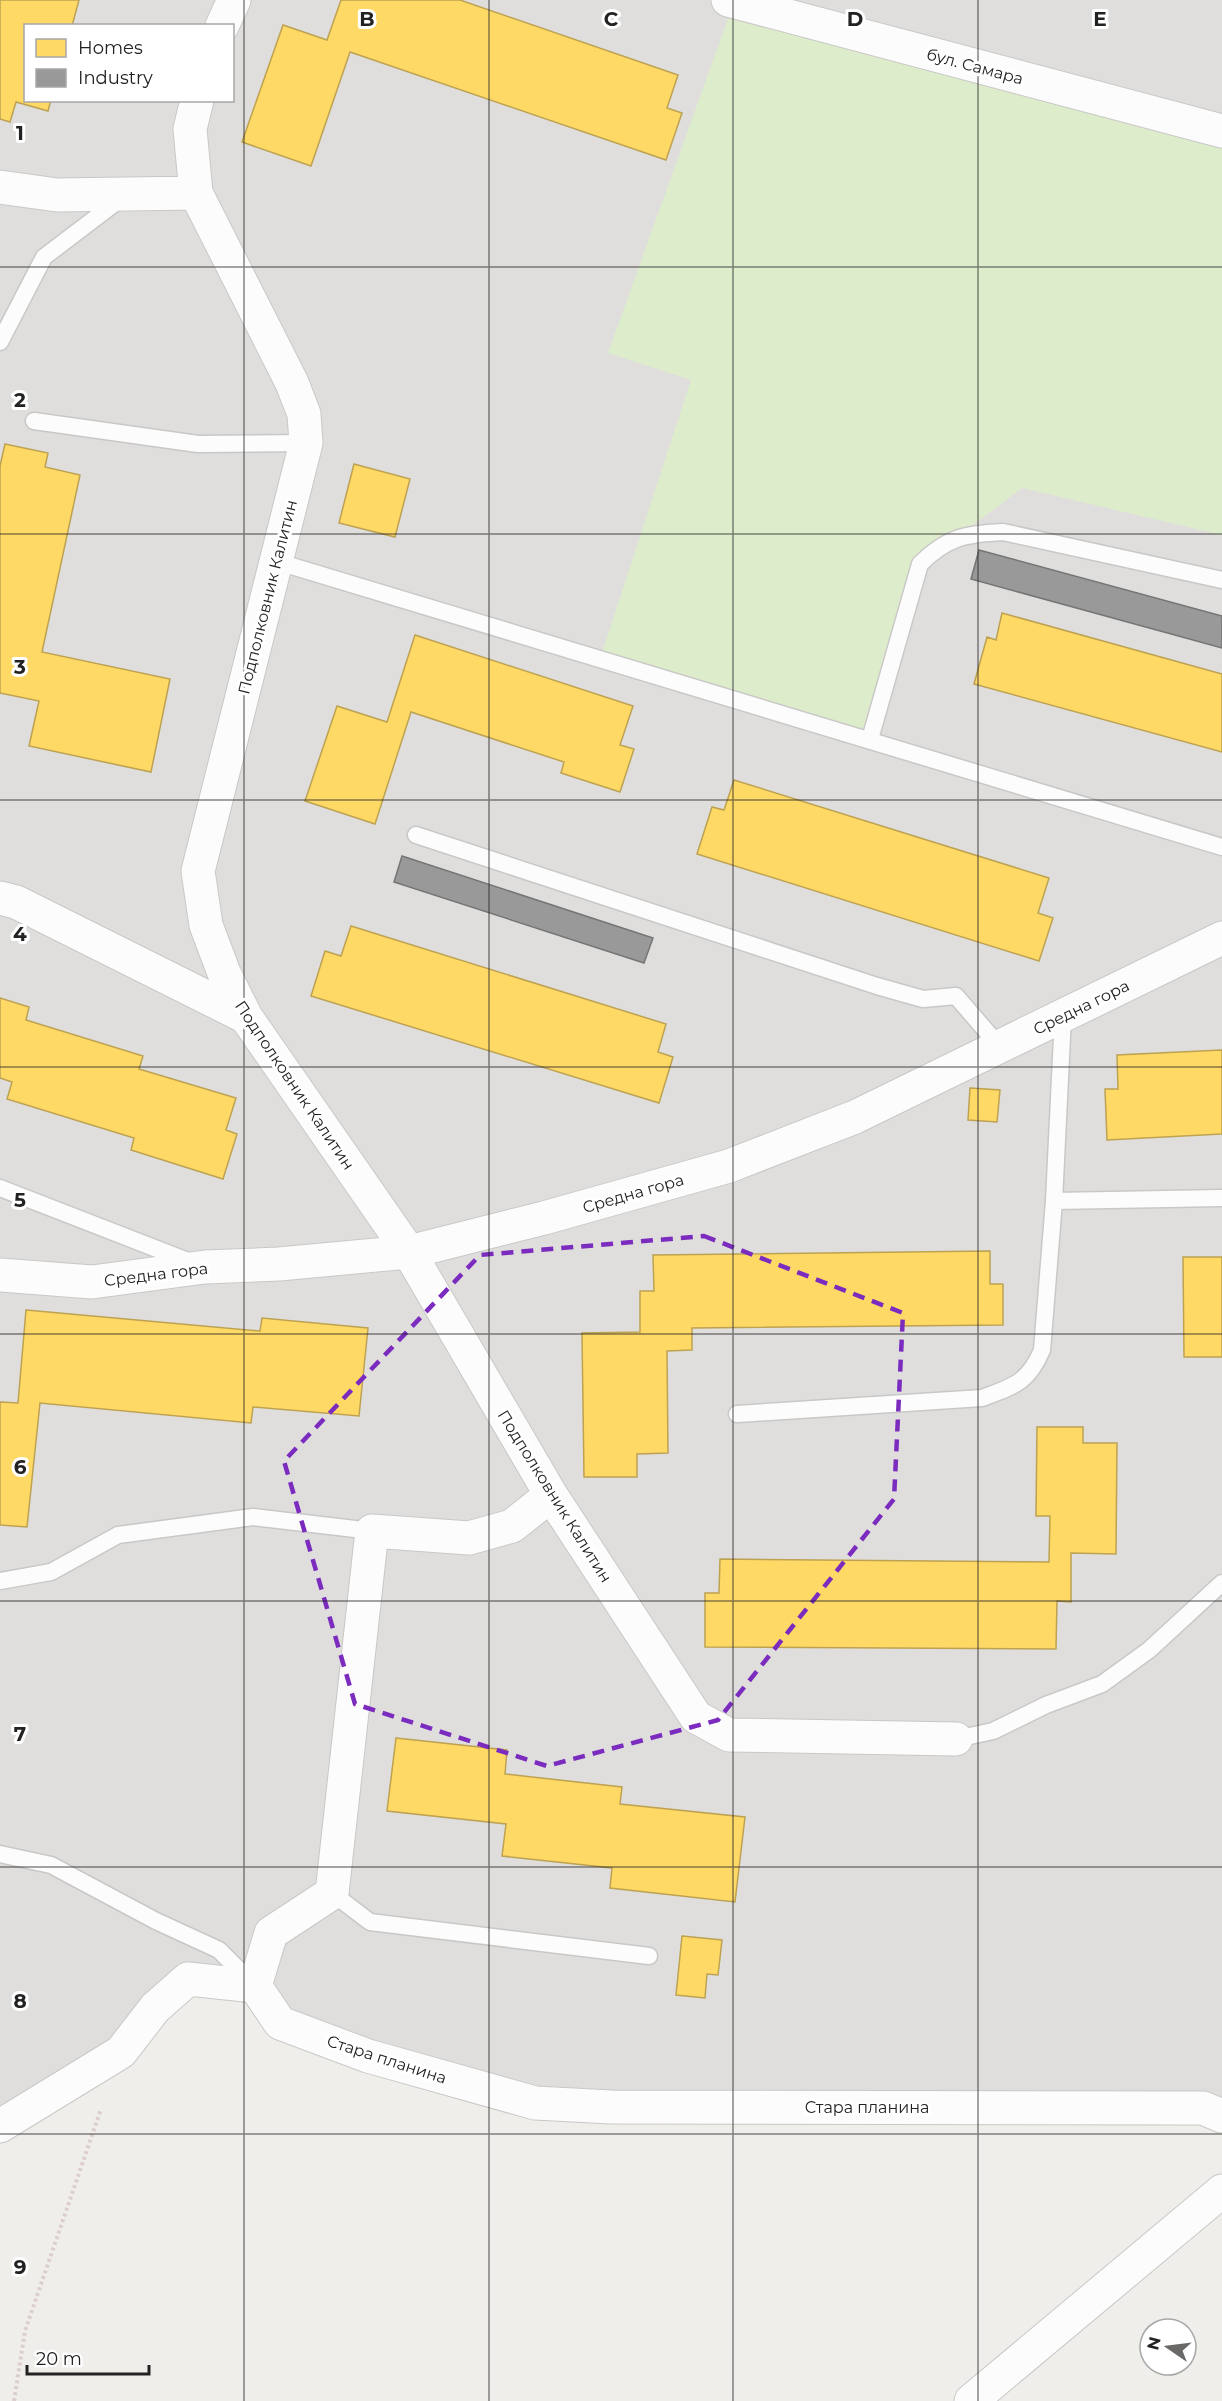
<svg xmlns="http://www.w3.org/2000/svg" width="1222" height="2401" viewBox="0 0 1222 2401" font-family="Montserrat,sans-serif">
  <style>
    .residential { fill: #dfdedc; fill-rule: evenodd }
    .grass { fill: #ddeccb }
    .homes { fill: #ffd966; stroke: #bda252; stroke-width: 1.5 }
    .industry { fill: #999; stroke: #757575; stroke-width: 1.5 }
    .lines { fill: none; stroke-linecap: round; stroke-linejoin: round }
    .lane-casing { stroke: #c9c8c7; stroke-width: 19 }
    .street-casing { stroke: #c9c8c7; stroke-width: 35 }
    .path { stroke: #dccecd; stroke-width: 4; stroke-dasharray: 3 3; stroke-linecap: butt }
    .lane { stroke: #fdfcfc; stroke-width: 16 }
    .street { stroke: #fdfcfc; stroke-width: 33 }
    .marked { fill: none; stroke: #7b2cbf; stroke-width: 4.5; stroke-dasharray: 12 8; stroke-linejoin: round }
    .grid { fill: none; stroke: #222; stroke-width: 1.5; stroke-opacity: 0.55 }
    .labels { text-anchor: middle; stroke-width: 6; stroke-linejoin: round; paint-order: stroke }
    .street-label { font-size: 16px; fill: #222; stroke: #fff }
    .grid-label { font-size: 20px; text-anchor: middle; font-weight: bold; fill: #222; stroke: #fff; stroke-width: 6; stroke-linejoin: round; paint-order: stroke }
  </style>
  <rect width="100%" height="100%" fill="#f0eeeb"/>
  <path class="residential" d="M0 0H1222V2116L611 2107 280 2023 255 1986 189 1979 0 2126ZM26 26H232V100H26Z"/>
  <path class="grass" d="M734 2 1222 131V535L1022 488 920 565 870 739 600 659 691 380 608 353Z"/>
  <path class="homes" d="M0 0H79L72 26H26V100H51L48 111 16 102 10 122 0 119Z
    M341 0H460L678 75 667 108 682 113 666 160 350 52 311 166 242 142 283 25 327 40Z
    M5 444 48 453 45 467 80 475 42 652 170 679 151 772 29 746 39 701 0 693V466Z
    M354 464 410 479 395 537 339 523Z
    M1002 613 1222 674V752L974 684 987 637 996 640Z
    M415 635 633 706 620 745 634 749 620 792 561 773 564 762 411 712 375 824 305 801 337 706 387 722Z
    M734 780 1049 878 1038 913 1053 918 1039 961 697 854 712 807 724 810Z
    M351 926 666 1024 658 1052 673 1057 659 1103 311 996 325 951 341 956Z
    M0 998 29 1007 26 1020 143 1056 139 1069 236 1098 226 1130 237 1134 223 1179 131 1150 134 1138 7 1099 12 1082 0 1078Z
    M1222 1050V1134L1107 1140 1105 1089H1118L1117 1055Z
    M970 1088 1000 1090 997 1122 968 1120Z
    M990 1251V1284H1003V1325L692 1328V1350L667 1351 668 1453 637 1454V1477H584L582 1333 640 1332V1291H654L653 1255Z
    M1183 1257H1222V1357H1184Z
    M26 1310 260 1331 262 1318 368 1328 359 1416 253 1407 251 1423 40 1403 27 1527 0 1525V1402L18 1403Z
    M1037 1427H1083V1443H1117L1116 1554 1071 1553V1602L1057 1601 1056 1649 705 1647V1593H719L720 1559 1049 1562 1050 1516H1036Z
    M396 1738 507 1750 505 1774 622 1787 620 1804 745 1817 735 1902 610 1888 612 1868 502 1856 506 1824 387 1811Z
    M682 1936 722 1940 718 1975 707 1974 705 1998 676 1995Z"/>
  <path class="industry" d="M979 550 1222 616V648L971 579Z
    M402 856 653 938 644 963 394 882Z"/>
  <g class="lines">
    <defs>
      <path id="lane" d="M0 342 44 257 123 197
        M34 421 198 444 306 443
        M275 561 1222 847
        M870 739 920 564C947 537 965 534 1003 532L1222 580
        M416 835 877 986 923 999 956 996 1000 1047
        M0 1188 193 1263
        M1054 1201 1222 1198
        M737 1414 982 1398C1014 1386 1028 1383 1042 1350L1054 1201 1063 1016
        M0 1581 51 1572 118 1535 253 1517 372 1531
        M956 1739 993 1731 1046 1705 1102 1684 1149 1650 1222 1583
        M0 1854 51 1865 156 1921 219 1950 252 1983
        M332 1893 370 1922 649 1956"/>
      <path id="street" d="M728 0 1222 131
        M222 26 234 0
        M197 100 190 129 196 193 292 383 304 414 306 443 198 871 206 925 224 973 246 1017 409 1252 551 1495 696 1717 729 1735 956 1739
        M0 187 57 195 196 193
        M0 898 16 902 246 1017
        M0 1275 92 1282 205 1267 279 1264 409 1252 544 1218 729 1166 855 1117 1222 938
        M551 1495 512 1526 469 1538 372 1531 332 1893 271 1933 255 1986 280 2023 368 2056 535 2103 611 2107 1203 2108 1222 2116
        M0 2126 121 2052 155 2008 188 1979 255 1986
        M971 2401 1222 2191"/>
    </defs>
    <use href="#lane" class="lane-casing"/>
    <use href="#street" class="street-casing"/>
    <path class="path" d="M14 2401 25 2331 101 2109"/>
    <use href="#lane" class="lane"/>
    <use href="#street" class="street"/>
  </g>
  <path class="marked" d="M704 1236 903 1313 894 1499 718 1720 547 1766 355 1704 284 1461 480 1255Z"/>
  <path class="grid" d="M244 0V2401M489 0V2401M733 0V2401M978 0V2401M0 267H1222M0 534H1222M0 800H1222M0 1067H1222M0 1334H1222M0 1601H1222M0 1867H1222M0 2134H1222"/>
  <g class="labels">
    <g class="street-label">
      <text transform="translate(975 66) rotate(15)" y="6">бул. Самара</text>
      <text transform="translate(267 597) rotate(-76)" y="6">Подполковник Калитин</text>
      <text transform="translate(1081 1007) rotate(-26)" y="6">Средна гора</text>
      <text transform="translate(295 1085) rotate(56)" y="6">Подполковник Калитин</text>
      <text transform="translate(633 1193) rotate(-16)" y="6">Средна гора</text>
      <text transform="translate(156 1274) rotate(-7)" y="6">Средна гора</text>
      <text transform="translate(555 1496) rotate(58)" y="6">Подполковник Калитин</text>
      <text transform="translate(387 2059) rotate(18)" y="6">Стара планина</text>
      <text x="867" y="2113">Стара планина</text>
    </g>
  </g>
  <g class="grid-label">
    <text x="367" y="26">B</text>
    <text x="611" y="26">C</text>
    <text x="855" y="26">D</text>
    <text x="1100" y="26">E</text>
    <text x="20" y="140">1</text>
    <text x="20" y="407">2</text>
    <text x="20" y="674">3</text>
    <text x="20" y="941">4</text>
    <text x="20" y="1207">5</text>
    <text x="20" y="1474">6</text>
    <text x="20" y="1741">7</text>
    <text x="20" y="2008">8</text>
    <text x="20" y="2274">9</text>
  </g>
  <rect x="24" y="24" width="210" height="78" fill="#ffffff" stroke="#a7a7a7" stroke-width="1.5"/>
  <rect x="36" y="39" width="30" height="18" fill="#ffd966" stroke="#a7a7a7" stroke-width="1.5"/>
  <text x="78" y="54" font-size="18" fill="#222222">Homes</text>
  <rect x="36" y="69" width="30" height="18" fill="#999999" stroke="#a7a7a7" stroke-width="1.5"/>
  <text x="78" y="84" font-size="18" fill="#222222">Industry</text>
  <g transform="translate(1168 2347) rotate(284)"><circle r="28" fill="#ffffff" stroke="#a7a7a7" stroke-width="1.5"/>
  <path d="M0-4.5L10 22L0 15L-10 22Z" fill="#6a6968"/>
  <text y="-9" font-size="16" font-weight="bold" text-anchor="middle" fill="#222222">N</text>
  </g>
  <path d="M27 2365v9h122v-9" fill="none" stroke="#222222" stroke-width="3"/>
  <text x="36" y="2365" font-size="18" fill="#222222" stroke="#ffffff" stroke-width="4.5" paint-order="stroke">20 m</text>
</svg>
